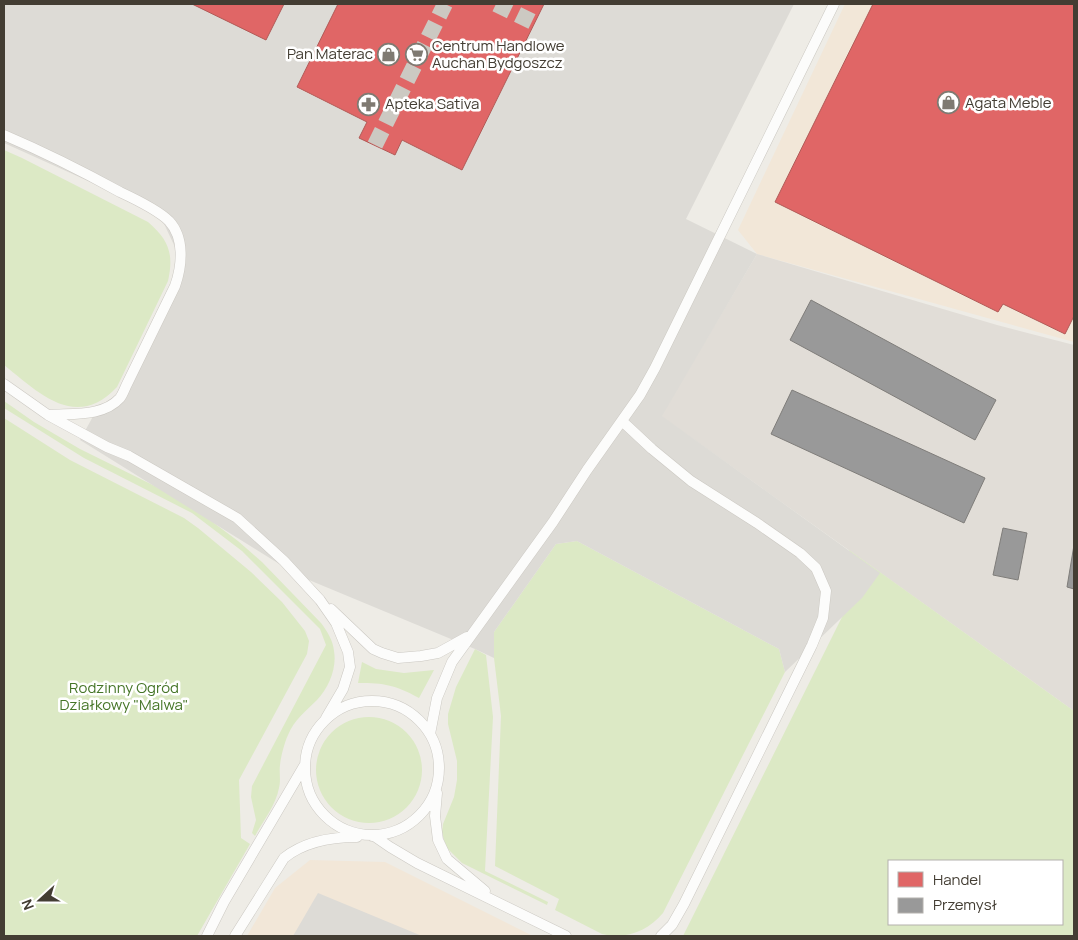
<svg xmlns="http://www.w3.org/2000/svg" width="1078" height="940" viewBox="0 0 1078 940" font-family="Manrope,sans-serif">
  <style>
    .commercial { fill: #f2e7d8 }
    .industrial { fill: #e1ddd7 }
    .green { fill: #dce9c5; fill-rule: evenodd }
    .parking { fill: #dddbd6 }
    .shops { fill: #e06666; stroke: #b15a57 }
    .industry { fill: #999; stroke: #7f7d7a }
    .lines { fill: none; stroke-linecap: round; stroke-linejoin: round }
    .pedestrian-tunnel { stroke: #ccc9c2; stroke-width: 16; stroke-dasharray: 16 8; stroke-linecap: butt }
    .service-casing { stroke: #cbc8c2; stroke-width: 11 }
    .service { stroke: #fcfcfb; stroke-width: 10 }
    .labels { text-anchor: middle; stroke-width: 5; stroke-linejoin: round; paint-order: stroke }
    .poi-label { font-size: 15px; fill: #433d33; stroke: #fff; text-anchor: start }
    .park-label { font-size: 15px; fill: #457527; stroke: #fff }
  </style>
  <rect width="100%" height="100%" fill="#eeece6"/>
  <path class="commercial" d="M845 4H1074V342L757 254 738 230Z
    M310 860 385 862 533 936H247L275 888Z"/>
  <path class="industrial" d="M757 254 997 325 1074 345V711L661 416Z"/>
  <path class="green" d="M4 150 22 158 148 222C169 240 174 254 168 281L117 387C76 431 39 393 4 365Z
    M4 401 34 422 80 449 169 493 206 517 238 541 262 562 321 623C327 631 333 640 334 651 337 668 329 687 317 700 306 711 294 720 288 735 284 744 281 756 280 765 279 773 281 780 279 788 276 805 263 821 255 836L252 833 256 820 251 797 252 786 326 645 320 629 242 551 192 513 84 458 4 408Z
    M4 418 70 460 184 518 198 528 251 572 282 602 305 631 309 641 307 654 239 780 241 838 250 844 197 936H4Z
    M577 541 779 649 785 672 663 913C648 931 626 940 602 934L555 910 559 899 495 866 501 716 494 658V632L556 544Z
    M849 550 1074 711V936H683L846 609ZM889 861H1062V924H889Z
    M475 649 486 655 493 717 485 871 548 902 547 905 462 863 447 848 444 840 442 832 443 824 454 797 457 780V761L448 724V714L456 687Z
    M362 662 376 669 404 673 434 670 419 698C395 685 385 683 358 683Z
    M316 770a53 53 0 1 1 106 0a53 53 0 1 1-106 0Z"/>
  <path class="parking" d="M4 4H338L297 88 367 122 360 138 394 155 402 140 462 170 544 4H794L686 219 757 254 662 416 880 573 862 598 785 672 779 649 577 541 556 544 494 632V658L475 649 297 575 80 440 96 411 107 407 127 384 181 260 159 213 4 143Z
    M318 893 422 936H293Z"/>
  <path class="shops" d="M192 4H284L266 40Z
    M338 4H544L462 170 402 140 395 155 359 138 367 122 297 87Z
    M873 4H1074V316L1065 334 1003 304 998 312 775 202Z"/>
  <path class="industry" d="M811 300 996 400 975 440 790 340Z
    M792 390 985 478 964 523 771 434Z
    M1003 528 1027 533 1018 580 993 575Z
    M1074 545V589L1067 587Z"/>
  <g class="lines">
    <path class="pedestrian-tunnel" d="M496 4 535 23
      M375 145 445 4"/>
    <defs>
      <path id="service" d="M4 135C44 152 82 171 120 192 135 199 158 210 169 221 185 238 182 266 175 286L127 384C125 388 123 394 120 398 103 417 72 413 49 415
        M4 384 48 415 107 447 129 456 237 518 284 561 320 600 336 623 348 652 350 667 343 689 326 718
        M622 421 652 449 691 481 757 523 800 553 816 568 826 591 823 618 812 645 684 904 672 925 661 936
        M331 609 373 649 382 653 398 658 421 656 438 653 467 637
        M305 768a67 67 0 1 1 134 0a67 67 0 1 1-134 0Z
        M430 734 437 698 452 662 553 522 587 470 640 395 655 368 834 4
        M437 793 435 816 438 840 447 859 485 891
        M372 836H374L390 847 417 863 566 936
        M207 936 224 902 304 766
        M235 936 284 858C305 841 331 837 357 837"/>
    </defs>
    <use href="#service" class="service-casing"/>
    <use href="#service" class="service"/>
  </g>
  <defs>
    <symbol id="shop-ring" viewBox="-11 -11 22 22"><circle r="9.5" fill="#fff" stroke="#7f7a72" stroke-width="1.5"/><path d="M-5-2.5h2.3a2.7 3.5 0 0 1 5.4 0H5L5.5 6h-11ZM-1.5-2.5h3a1.5 2.3 0 0 0-3 0Z" fill="#7f7a72"/></symbol>
    <symbol id="supermarket-ring" viewBox="-11 -11 22 22"><circle r="9.5" fill="#fff" stroke="#7f7a72" stroke-width="1.5"/><path d="M-6-5.5h2.5l.6 2H6L4.5 2H-2.5L-4.4-4H-6ZM-1.5 3.2a1.3 1.3 0 1 0 .1 0ZM3 3.2a1.3 1.3 0 1 0 .1 0Z" fill="#7f7a72"/></symbol>
    <symbol id="pharmacy-ring" viewBox="-11 -11 22 22"><circle r="9.5" fill="#fff" stroke="#7f7a72" stroke-width="1.5"/><path d="M-2-6h4v4h4v4h-4v4h-4v-4h-4v-4h4Z" fill="#7f7a72"/></symbol>
  </defs>
  <g fill-rule="evenodd">
    <use href="#shop-ring" x="376" y="42" width="25" height="25"/>
    <use href="#supermarket-ring" x="404" y="42" width="25" height="25"/>
    <use href="#shop-ring" x="936" y="90" width="25" height="25"/>
    <use href="#pharmacy-ring" x="356" y="92" width="25" height="25"/>
  </g>
  <g class="labels">
    <g class="poi-label">
      <text x="432" y="51">Centrum Handlowe<tspan x="432" dy="17">Auchan Bydgoszcz</tspan></text>
      <text x="373" y="59" text-anchor="end">Pan Materac</text>
      <text x="965" y="108">Agata Meble</text>
      <text x="385" y="109">Apteka Sativa</text>
    </g>
    <g class="park-label">
      <text x="124" y="693">Rodzinny Ogród<tspan x="124" dy="17">Działkowy "Malwa"</tspan></text>
    </g>
  </g>
  <rect width="1078" height="940" fill="none" stroke="#433d33" stroke-width="10"/>
  <rect x="888" y="860" width="175" height="65" fill="#ffffff" stroke="#b4b1ad"/>
  <rect x="898" y="872" width="25" height="15" fill="#e06666" stroke="#b4b1ad"/>
  <text x="933" y="885" font-size="15" fill="#433d33">Handel</text>
  <rect x="898" y="898" width="25" height="15" fill="#999999" stroke="#b4b1ad"/>
  <text x="933" y="910" font-size="15" fill="#433d33">Przemysł</text>
  <g transform="translate(40 900) rotate(249)" stroke="#ffffff" stroke-width="4" paint-order="stroke">
  <path d="M0-4L9 19L0 12L-9 19Z" fill="#433d33"/>
  <text y="-8" font-size="14" font-weight="bold" text-anchor="middle" fill="#433d33">N</text>
  </g>
</svg>
